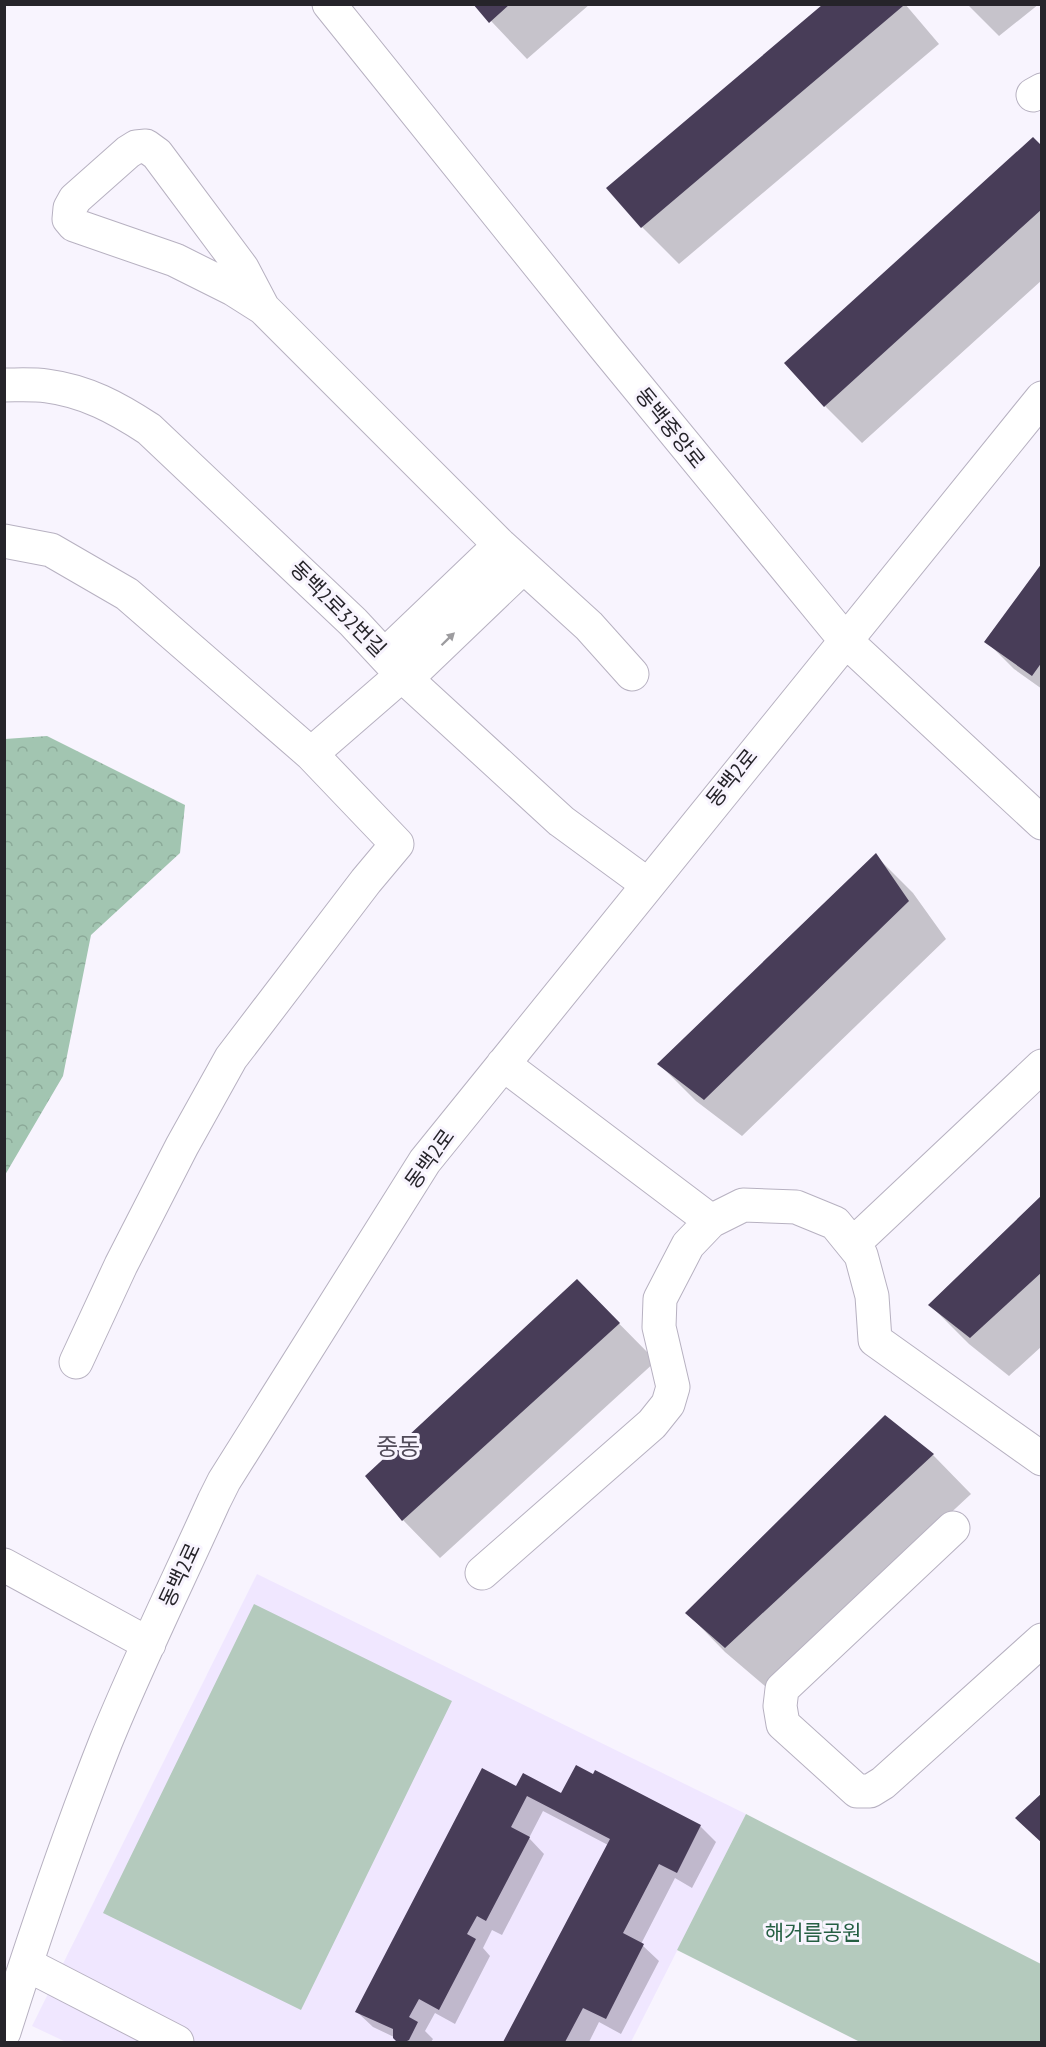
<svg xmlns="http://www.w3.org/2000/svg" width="1046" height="2047" viewBox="0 0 1046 2047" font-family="'PT Sans Narrow','Noto Sans KR',sans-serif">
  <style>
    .built { fill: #f0e7ff }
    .forest { fill: url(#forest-crowns) }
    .green { fill: #b4cabd }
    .shadow { fill: #0003 }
    .building { fill: #483d58 }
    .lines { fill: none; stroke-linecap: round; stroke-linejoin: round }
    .minor-casing { stroke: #b7b1c1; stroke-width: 35 }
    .minor { stroke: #fff; stroke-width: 33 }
    .oneway { fill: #9d9c9f }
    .labels { text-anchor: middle; stroke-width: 6; stroke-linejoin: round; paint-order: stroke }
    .street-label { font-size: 21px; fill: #26242a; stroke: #f8f4fe }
    .park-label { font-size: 21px; fill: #255f43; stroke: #f8f4fe }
    .quarter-label { font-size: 24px; fill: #514b59; stroke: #f8f4fe }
  </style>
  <defs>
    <pattern id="forest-crowns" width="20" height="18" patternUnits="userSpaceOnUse" patternTransform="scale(1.5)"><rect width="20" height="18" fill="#a2c5b1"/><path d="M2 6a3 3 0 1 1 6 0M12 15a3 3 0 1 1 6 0" fill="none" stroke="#8ba998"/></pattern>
  </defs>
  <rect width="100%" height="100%" fill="#f8f4fe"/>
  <path class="built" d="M257 1574 746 1814 631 2042H66L32 2026Z"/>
  <path class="forest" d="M47 736 185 805 180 853 91 935 63 1076 5 1175V739Z"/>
  <path class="green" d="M254 1604 452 1701 301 2010 103 1913Z
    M746 1814 1041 1964V2042H860L677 1950Z"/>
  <path class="shadow" d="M475 4H590L527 59Z
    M824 4H905L939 44 679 264 642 227 608 188Z
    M967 4H1039L999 36Z
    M1042 148V280L862 443 825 406Z
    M1042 565V689L1014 669 986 641Z
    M876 856 913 893 946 939 742 1136 696 1101 659 1064Z
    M1042 1197V1346L1009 1376 969 1344 930 1305Z
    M577 1281 656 1361 440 1558 403 1520 367 1477Z
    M933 1455 971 1494 765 1686 725 1652 687 1613Z
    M596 1772 700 1826 716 1842 692 1888 675 1878 641 1944 659 1961 621 2034 599 2022 589 2042H505L608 1845 543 1811 529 1838 544 1854 502 1935 492 1930 483 1948 490 1956 455 2024 435 2013 425 2031 433 2039 431 2042H399L394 2037 373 2027 357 2012 517 1788 562 1795 594 1776Z"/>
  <path class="building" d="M473 4H510L489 23Z
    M822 5H901L903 6 641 228 606 188Z
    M1033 137 1042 146V209L824 407 784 363Z
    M1042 563V662L1032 676 984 642Z
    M876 853 909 901 704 1100 657 1064Z
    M1042 1195V1272L970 1338 928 1305Z
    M577 1279 620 1323 402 1521 365 1476Z
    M885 1415 934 1454 725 1648 685 1613Z
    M576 1765 593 1774 595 1770 701 1825 677 1873 659 1864 623 1933 644 1944 606 2019 583 2008 565 2042H503L610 1839 527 1796 511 1827 530 1837 486 1921 477 1916 467 1934 476 1939 439 2010 419 1999 409 2017 418 2022 409 2040 405 2042H397L393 2038V2029L355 2012 482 1768 516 1786 523 1773 561 1793Z
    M1042 1793V1843L1015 1818Z"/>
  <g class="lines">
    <defs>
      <path id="minor" d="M329 4 604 346 846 641 1042 823
        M1033 95 1042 90
        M263 308 242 268 157 154 146 146 136 147 128 152 75 199 70 208 69 219 74 225 175 260 233 289 263 308 500 545 589 626 632 674
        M4 385C18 385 33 384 47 386 86 391 117 408 149 429L353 622 406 679 561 821 647 884
        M4 541 51 550 127 594 311 754 397 844 366 881 231 1058 182 1146 121 1265 76 1362
        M385 655 500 545
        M406 679 523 567
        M311 754 402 675
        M503 1064 711 1221 743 1205 796 1207 835 1223 861 1255 872 1296 875 1340 1042 1459
        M853 1244 1042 1066
        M953 1528 782 1689 780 1706 783 1724 857 1791H870L883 1783 1042 1640
        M4 1565 149 1644
        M482 1573 652 1424 668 1404 673 1387 659 1327 660 1299 688 1245 711 1221
        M26 1964 177 2042
        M4 2032C35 1934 68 1837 106 1741 139 1660 178 1581 214 1501L224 1481 425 1161 1042 398"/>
    </defs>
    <use href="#minor" class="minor-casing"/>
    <use href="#minor" class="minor"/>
  </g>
  <defs><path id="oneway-solid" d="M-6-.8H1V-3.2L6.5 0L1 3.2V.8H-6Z" transform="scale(1.5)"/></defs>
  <use class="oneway" href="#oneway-solid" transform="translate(448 639) rotate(-44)"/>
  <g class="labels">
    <g class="street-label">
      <text transform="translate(670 428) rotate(51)" y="7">동백중앙로</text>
      <text transform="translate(338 609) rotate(45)" y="7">동백2로32번길</text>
      <text transform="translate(732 778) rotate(-51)" y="7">동백2로</text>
      <text transform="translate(430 1159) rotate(-54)" y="7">동백2로</text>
      <text transform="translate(180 1575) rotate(-65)" y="7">동백2로</text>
    </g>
    <g class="park-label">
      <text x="813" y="1940">해거름공원</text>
    </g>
    <g class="quarter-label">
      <text x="398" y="1455">중동</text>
    </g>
  </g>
  <rect width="1046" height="2047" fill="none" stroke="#26242a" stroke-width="12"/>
</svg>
